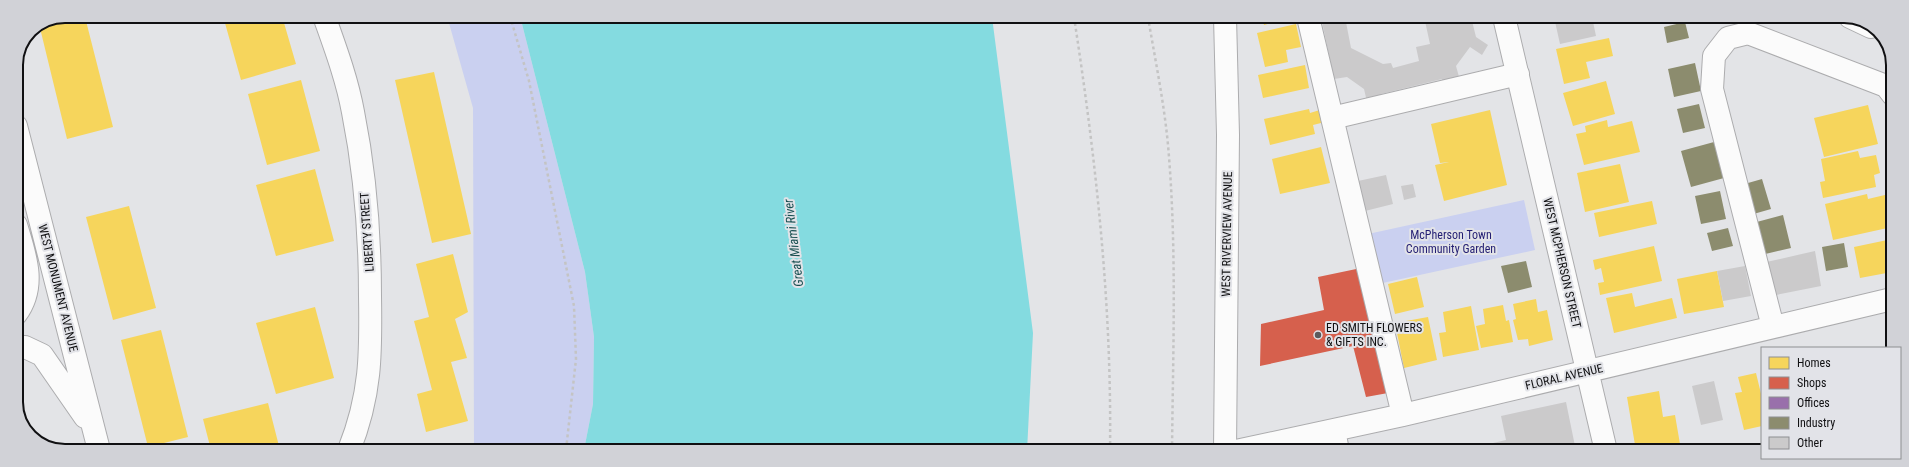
<svg xmlns="http://www.w3.org/2000/svg" width="1909" height="467" viewBox="0 0 1909 467" font-family="'Roboto Condensed',sans-serif">
  <style>
    .green { fill: #cad0f0 }
    .water { fill: #84dbe0 }
    .homes { fill: #f6d55c }
    .shops { fill: #d6604d }
    .offices { fill: #9970ab }
    .industry { fill: #8c8c6e }
    .building { fill: #cbcacb }
    .lines { fill: none; stroke-linecap: round; stroke-linejoin: round }
    .minor-casing { stroke: #acacae; stroke-width: 24 }
    .major-casing { stroke: #acacae; stroke-width: 24 }
    .highway-casing { stroke: #acacae; stroke-width: 24 }
    .path { stroke: #c4c4c4; stroke-width: 2.5; stroke-dasharray: 3 3; stroke-linecap: butt }
    .minor { stroke: #fbfbfb; stroke-width: 22 }
    .major { stroke: #fbfbfb; stroke-width: 22 }
    .highway { stroke: #fbfbfb; stroke-width: 22 }
    .poi-dot { fill: #5a5a5d; stroke: #e2e3e8; stroke-width: 1.5 }
    .labels { text-anchor: middle; stroke-width: 4; stroke-linejoin: round; paint-order: stroke }
    .street-label { font-size: 12px; fill: #101012; stroke: #e2e3e8 }
    .park-label { font-size: 12px; fill: #231e73; stroke: #e2e3e8 }
    .poi-label { font-size: 12px; fill: #101012; stroke: #e2e3e8; text-anchor: start }
    .water-label { font-size: 13px; font-style: italic; fill: #1a5052; stroke: #e2e3e8 }
    .rim { fill: none; stroke: #101012; stroke-width: 2 }
  </style>
  <rect width="100%" height="100%" fill="#e3e4e7"/>
  <path class="green" d="M447 16H520L585 272 594 337 593 404 584 450H474L473 108Z
    M1524 200 1535 250 1378 284 1368 234Z"/>
  <path class="water" d="M520 16 992 17 1033 333 1027 451 584 450 593 404 594 337 585 272Z"/>
  <path class="homes" d="M223 16H282L296 64 241 80Z
    M85 17 113 127 67 139 40 28Z
    M1262 17H1294L1264 25Z
    M1296 24 1301 47 1286 50 1288 62 1265 67 1257 33Z
    M1609 38 1613 56 1586 62 1590 78 1564 84 1556 49Z
    M1305 65 1309 88 1263 98 1258 75Z
    M434 72 471 234 432 243 395 80Z
    M301 80 320 151 267 165 248 94Z
    M1606 81 1615 114 1573 126 1563 93Z
    M1868 105 1878 144 1824 157 1814 118Z
    M1309 109 1310 113 1323 109 1325 122 1313 125 1315 134 1270 145 1264 119Z
    M1490 110 1507 185 1444 201 1435 165 1449 162 1440 163 1431 124Z
    M1607 120 1608 127 1632 121 1640 152 1584 165 1576 134 1586 132 1585 126Z
    M1321 147 1330 183 1280 194 1272 159Z
    M1858 151 1860 158 1876 155 1880 173 1874 175 1876 187 1823 198 1820 182 1825 181 1821 159Z
    M1620 164 1629 202 1585 212 1577 173Z
    M315 169 334 241 276 256 256 185Z
    M1867 194 1868 199 1889 194 1893 207 1892 227 1833 240 1825 204Z
    M1652 201 1657 224 1599 237 1594 213Z
    M129 206 156 308 113 320 86 217Z
    M1892 239V272L1860 278 1854 247Z
    M1654 246 1662 281 1600 295 1598 283 1604 282 1601 268 1595 270 1593 260Z
    M453 254 468 312 455 319 467 358 451 362 468 421 426 432 417 394 432 390 414 321 429 317 416 264Z
    M1717 271 1724 307 1684 314 1677 279Z
    M1417 277 1424 307 1395 314 1388 284Z
    M1632 293 1635 307 1672 298 1677 318 1614 333 1606 298Z
    M1536 299 1538 312 1547 310 1553 340 1529 346 1528 339 1518 340 1513 320 1516 319 1513 304Z
    M1503 305 1506 321 1509 320 1513 342 1481 348 1476 326 1485 324 1483 309Z
    M1471 306 1479 350 1443 357 1439 333 1446 332 1443 312Z
    M315 307 334 378 276 394 256 323Z
    M1428 317 1437 360 1404 368 1395 323Z
    M161 330 188 437 148 447 121 340Z
    M1756 373 1762 398V426L1744 430 1735 393 1742 392 1738 377Z
    M1659 391 1663 417 1675 415 1680 444 1636 451 1627 397Z
    M268 403 280 450H211L203 419Z
    M1473 443 1474 451H1443V450Z"/>
  <path class="shops" d="M1361 268 1388 393 1366 397 1353 346 1260 366 1261 324 1324 310 1318 277Z"/>
  <path class="offices" d="M16 400 21 416H20L16 408Z"/>
  <path class="industry" d="M1685 22 1689 38 1667 43 1664 27Z
    M1695 63 1701 91 1674 97 1668 69Z
    M1699 104 1705 128 1683 133 1677 109Z
    M1714 142 1724 178 1691 187 1681 151Z
    M1762 179 1771 209 1750 215 1741 185Z
    M1720 191 1726 219 1701 224 1695 196Z
    M1783 215 1791 248 1761 255 1753 223Z
    M1728 228 1733 246 1712 251 1707 233Z
    M1844 243 1848 267 1826 271 1822 247Z
    M1526 261 1532 287 1508 293 1501 266Z"/>
  <path class="building" d="M1321 17H1345L1351 48 1383 64 1391 63 1393 68 1419 61 1416 47 1430 44 1425 21 1437 18V17H1471L1476 37 1488 45 1482 55 1470 47 1456 66 1461 84 1444 88 1442 79 1381 94 1383 103 1368 106 1364 89 1347 77 1334 79Z
    M1554 17H1592L1596 36 1560 44Z
    M1386 175 1393 204 1365 211 1358 181Z
    M1413 184 1416 197 1404 200 1401 186Z
    M1815 251 1821 286 1771 296 1762 263Z
    M1745 266 1751 296 1723 301 1717 271Z
    M1714 381 1723 420 1701 425 1692 386Z
    M1566 402 1576 451H1481L1480 446 1506 440 1501 416Z"/>
  <g class="lines">
    <defs>
      <path id="minor" d="M324 16C335 47 347 79 353 112 365 172 370 234 370 296 371 354 371 395 349 450
        M1308 17 1403 415
        M1504 17 1606 451
        M1332 118 1518 74
        M1773 327 1712 89 1714 56 1728 38 1748 33 1886 86 1893 95
        M1334 430 1338 451
        M1236 451 1403 415 1892 299"/>
      <path id="major" d="M16 126 99 450
        M16 225C25 255 37 286 16 314
        M16 347H25L42 355 85 417
        M1225 451 1228 135 1225 17"/>
      <path id="highway" d="M1850 17 1871 27"/>
    </defs>
    <use href="#minor" class="minor-casing"/>
    <use href="#major" class="major-casing"/>
    <use href="#highway" class="highway-casing"/>
    <path class="path" d="M510 16 529 81 574 306 576 359 566 450
      M1074 17C1096 160 1112 305 1110 451
      M1148 17C1155 59 1164 102 1168 145 1177 247 1173 349 1172 451"/>
    <use href="#minor" class="minor"/>
    <use href="#major" class="major"/>
    <use href="#highway" class="highway"/>
  </g>
  <circle class="poi-dot" cx="1318" cy="335" r="4"/>
  <g class="labels">
    <g class="street-label">
      <text transform="translate(367 232) rotate(-94)" y="4">LIBERTY STREET</text>
      <text transform="translate(1227 234) rotate(-89)" y="4">WEST RIVERVIEW AVENUE</text>
      <text transform="translate(1562 263) rotate(77)" y="4">WEST MCPHERSON STREET</text>
      <text transform="translate(58 288) rotate(76)" y="4">WEST MONUMENT AVENUE</text>
      <text transform="translate(1564 377) rotate(-13)" y="4">FLORAL AVENUE</text>
    </g>
    <g class="park-label">
      <text x="1451" y="239">McPherson Town<tspan x="1451" dy="14">Community Garden</tspan></text>
    </g>
    <g class="poi-label">
      <text x="1326" y="332">ED SMITH FLOWERS<tspan x="1326" dy="14">&amp; GIFTS INC.</tspan></text>
    </g>
    <g class="water-label">
      <text transform="translate(793 243) rotate(-97)" y="5">Great Miami River</text>
    </g>
  </g>
  <path d="M0 0H1909V467H0ZM65 23H1844A42 42 0 0 1 1886 65V402A42 42 0 0 1 1844 444H65A42 42 0 0 1 23 402V65A42 42 0 0 1 65 23Z" fill="#d1d2d7" fill-rule="evenodd"/>
  <path class="rim" d="M65 23H1844A42 42 0 0 1 1886 65V402A42 42 0 0 1 1844 444H65A42 42 0 0 1 23 402V65A42 42 0 0 1 65 23Z"/>
  <rect x="1761" y="347" width="140" height="112" fill="#e2e3e8" stroke="#8e8f92"/>
  <rect x="1769" y="357" width="20" height="12" fill="#f6d55c" stroke="#8e8f92"/>
  <text x="1797" y="367" font-size="12" fill="#101012">Homes</text>
  <rect x="1769" y="377" width="20" height="12" fill="#d6604d" stroke="#8e8f92"/>
  <text x="1797" y="387" font-size="12" fill="#101012">Shops</text>
  <rect x="1769" y="397" width="20" height="12" fill="#9970ab" stroke="#8e8f92"/>
  <text x="1797" y="407" font-size="12" fill="#101012">Offices</text>
  <rect x="1769" y="417" width="20" height="12" fill="#8c8c6e" stroke="#8e8f92"/>
  <text x="1797" y="427" font-size="12" fill="#101012">Industry</text>
  <rect x="1769" y="437" width="20" height="12" fill="#cbcacb" stroke="#8e8f92"/>
  <text x="1797" y="447" font-size="12" fill="#101012">Other</text>
</svg>
